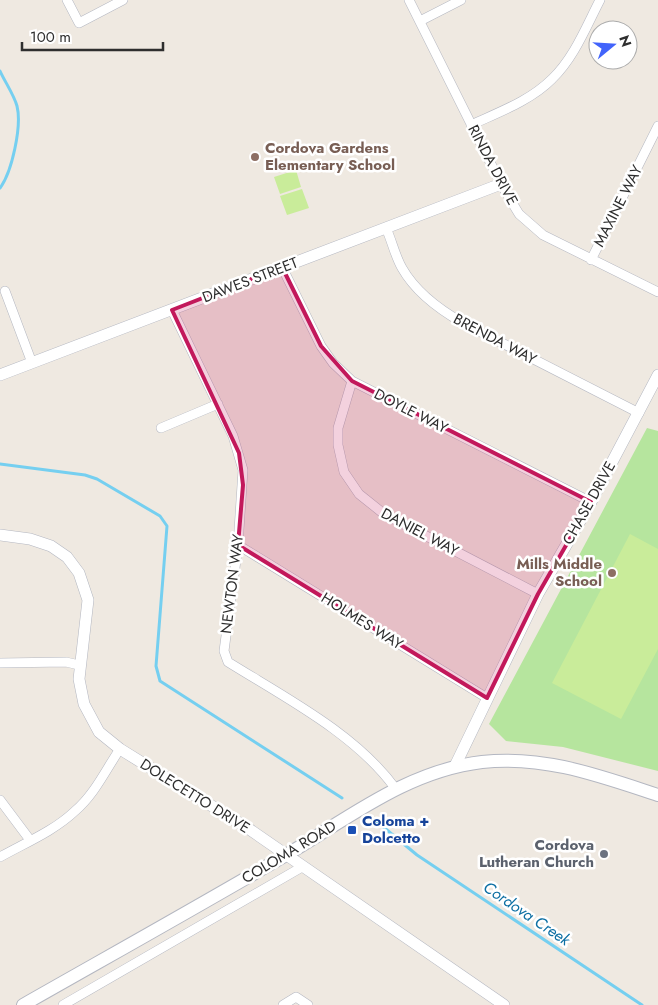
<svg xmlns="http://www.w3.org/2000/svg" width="658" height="1005" viewBox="0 0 658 1005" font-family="Jost,sans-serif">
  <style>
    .green { fill: #b6e59e }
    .pitch { fill: #c9ec9a }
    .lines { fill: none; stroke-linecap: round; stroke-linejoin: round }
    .stream { stroke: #75cff0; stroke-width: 3 }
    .minor-casing { stroke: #b4b7c1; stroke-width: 10 }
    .tertiary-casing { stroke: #b4b7c1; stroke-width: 12 }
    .secondary-casing { stroke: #b4b7c1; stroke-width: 14 }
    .minor { stroke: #fff; stroke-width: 9 }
    .tertiary { stroke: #fff; stroke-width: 11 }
    .secondary { stroke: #fff; stroke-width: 12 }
    .marked { fill: #c2185b; fill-opacity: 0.2; stroke: #c2185b; stroke-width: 4; stroke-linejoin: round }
    .education-dot { fill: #8d6e63; stroke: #fff; stroke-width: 2 }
    .transit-dot { fill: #1a4fb4; stroke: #fff; stroke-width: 2 }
    .worship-dot { fill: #6b7280; stroke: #fff; stroke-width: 2 }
    .labels { text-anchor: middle; stroke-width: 5; stroke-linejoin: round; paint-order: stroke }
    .education-label { font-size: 15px; font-weight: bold; fill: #785e54; stroke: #fff; text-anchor: start }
    .street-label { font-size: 15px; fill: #2e2e2e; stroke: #fff }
    .transit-label { font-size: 15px; font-weight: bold; fill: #164399; stroke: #fff; text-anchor: start }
    .worship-label { font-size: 15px; font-weight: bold; fill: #5b616d; stroke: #fff; text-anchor: end }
    .water-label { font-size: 16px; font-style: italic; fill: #0d6fa3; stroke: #fff }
  </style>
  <rect width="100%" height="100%" fill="#efe9e1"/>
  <path class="green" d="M647 428 658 431V771L563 747 506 741 489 724Z"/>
  <path class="pitch" d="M296 170 301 187 280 194 274 177Z
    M302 189 309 208 287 215 280 196Z
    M630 534 658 549V649L621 719 552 683Z"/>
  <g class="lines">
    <path class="stream" d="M0 71C5 82 14 95 17 106 22 126 12 172 0 188
      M0 464 85 475 97 479 160 516 167 526 156 666 160 681 342 798
      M376 821 417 855 642 1005"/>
    <defs>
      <path id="minor" d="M67 0 79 23 123 0
        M409 0 501 184 519 214 543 235 658 292
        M420 21 461 0
        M471 125C499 112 530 101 552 79 574 58 586 27 600 0
        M386 228C392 241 395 256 402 268 415 291 440 310 463 323L639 413
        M591 260 658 126
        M282 267 321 346 333 363 352 381 591 502
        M5 291 32 363
        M172 310 233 436 243 470 238 545 224 651 228 662C284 697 356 734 395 788
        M352 381 338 428V445L344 472 359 494 384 514 538 594
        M161 428 218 404
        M238 545 487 698
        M0 663 66 662 79 665
        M0 800 30 840
        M0 857C25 843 54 831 75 811 95 794 106 769 120 749
        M63 1005 302 867
        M283 1005 296 997 308 1005"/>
      <path id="tertiary" d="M0 375 501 184
        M0 535 30 539 51 546 67 557 79 573 88 600 79 679 84 704 99 732 120 749 249 829 504 1005
        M455 766 538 594 591 502 658 375"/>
      <path id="secondary" d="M23 1005C111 955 199 906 286 855 349 818 407 771 482 762 544 755 600 776 658 795"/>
    </defs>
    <use href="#minor" class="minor-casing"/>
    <use href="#tertiary" class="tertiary-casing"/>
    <use href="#secondary" class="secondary-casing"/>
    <use href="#minor" class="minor"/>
    <use href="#tertiary" class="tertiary"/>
    <use href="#secondary" class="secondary"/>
  </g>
  <path class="marked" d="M282 267 321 346 352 381 591 502 538 594 487 698 238 545 243 485 239 453 172 310Z"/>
  <g class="education-dot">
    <circle cx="255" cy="157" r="5"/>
    <circle cx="612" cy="573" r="5"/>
  </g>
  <rect class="transit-dot" x="347" y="825" width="10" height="10" rx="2.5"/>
  <circle class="worship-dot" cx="604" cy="854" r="5"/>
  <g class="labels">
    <g class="education-label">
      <text x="265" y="153">Cordova Gardens<tspan x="265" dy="17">Elementary School</tspan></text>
      <text x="602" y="569" text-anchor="end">Mills Middle<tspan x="602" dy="17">School</tspan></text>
    </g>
    <g class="street-label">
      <text transform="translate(493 165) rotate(62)" y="5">RINDA DRIVE</text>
      <text transform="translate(618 206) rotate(-63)" y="5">MAXINE WAY</text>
      <text transform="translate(250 280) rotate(-21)" y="5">DAWES STREET</text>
      <text transform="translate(495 339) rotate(28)" y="5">BRENDA WAY</text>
      <text transform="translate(411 411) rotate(27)" y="5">DOYLE WAY</text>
      <text transform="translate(589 503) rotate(-61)" y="5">CHASE DRIVE</text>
      <text transform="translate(420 532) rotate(28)" y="5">DANIEL WAY</text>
      <text transform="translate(232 584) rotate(-83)" y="5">NEWTON WAY</text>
      <text transform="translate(362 621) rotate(32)" y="5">HOLMES WAY</text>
      <text transform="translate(195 796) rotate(32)" y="5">DOLECETTO DRIVE</text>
      <text transform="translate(289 852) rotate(-31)" y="5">COLOMA ROAD</text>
    </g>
    <g class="transit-label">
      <text x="362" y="826">Coloma +<tspan x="362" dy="17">Dolcetto</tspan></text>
    </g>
    <g class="worship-label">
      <text x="594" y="850">Cordova<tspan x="594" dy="17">Lutheran Church</tspan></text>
    </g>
    <g class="water-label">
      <text transform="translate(527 913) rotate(34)" y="6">Cordova Creek</text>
    </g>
  </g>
  <g transform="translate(613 45) rotate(72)"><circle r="24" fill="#ffffff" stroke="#ababab"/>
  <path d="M0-4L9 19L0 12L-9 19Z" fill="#4264fb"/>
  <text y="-8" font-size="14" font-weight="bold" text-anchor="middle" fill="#2e2e2e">N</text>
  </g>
  <path d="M22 42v8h141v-8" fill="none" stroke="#2e2e2e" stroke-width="2.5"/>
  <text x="30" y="42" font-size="15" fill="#2e2e2e" stroke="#ffffff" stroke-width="4" paint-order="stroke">100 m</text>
</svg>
